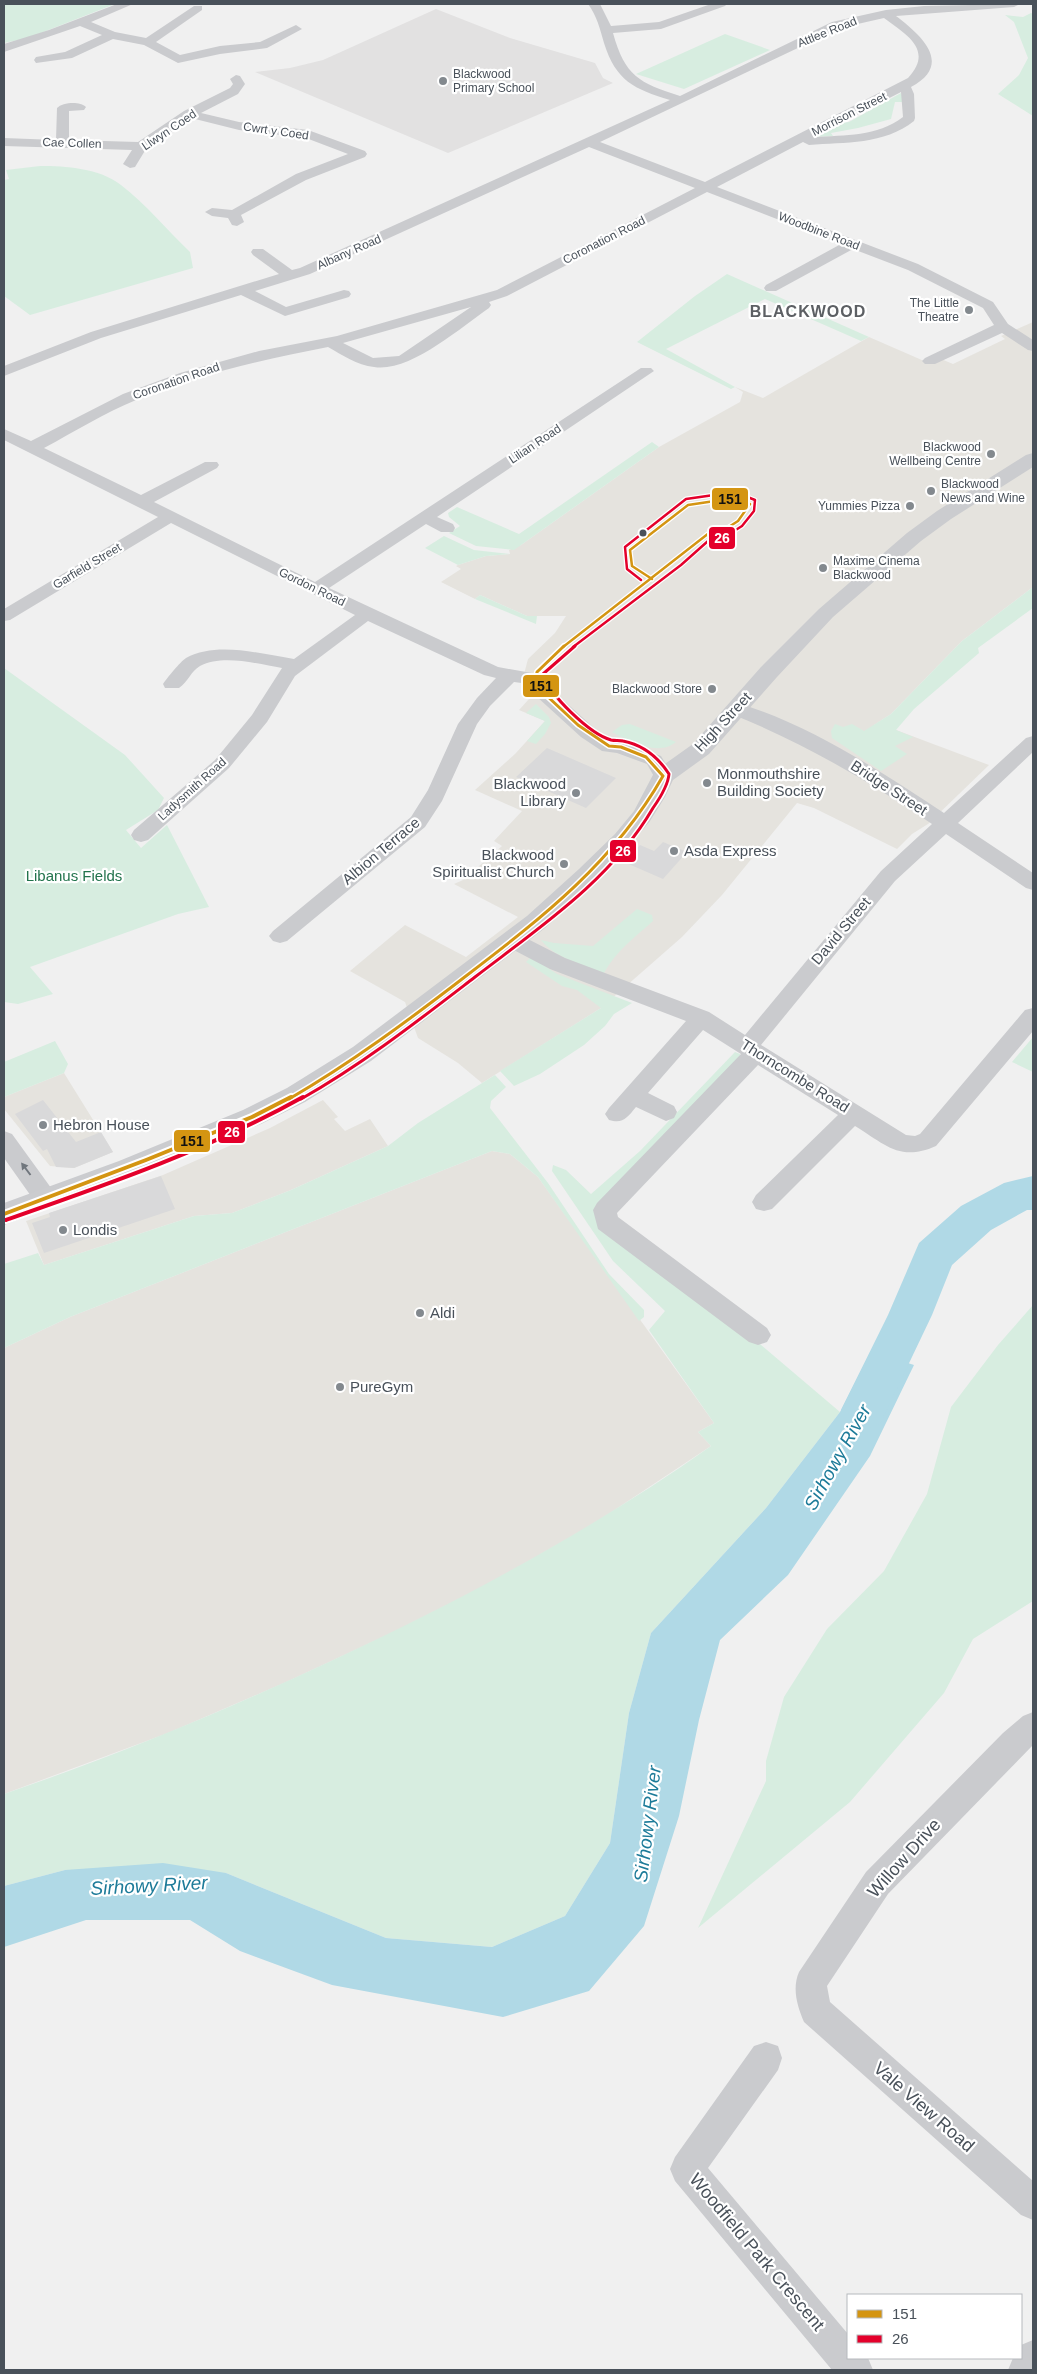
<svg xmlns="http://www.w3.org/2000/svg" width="1037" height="2374" viewBox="0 0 1037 2374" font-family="Arial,sans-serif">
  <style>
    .commercial { fill: #e5e3de }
    .education { fill: #e2e1e1 }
    .green { fill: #d7ede0 }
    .water { fill: #b0d9e6 }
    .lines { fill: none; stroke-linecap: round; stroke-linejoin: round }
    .river { fill: #b0d9e6; fill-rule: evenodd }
    .building { fill: #d9d9da }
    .street { fill: #cacbce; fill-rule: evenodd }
    .secondary { fill: #cbcccf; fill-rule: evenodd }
    .bus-1-far2-casing { stroke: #fff; stroke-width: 5 }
    .bus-1-far1-casing { stroke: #fff; stroke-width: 6 }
    .bus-1-casing { stroke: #fff; stroke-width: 8 }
    .bus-2-far2-casing { stroke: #fff; stroke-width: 5 }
    .bus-2-far1-casing { stroke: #fff; stroke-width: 6 }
    .bus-2-casing { stroke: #fff; stroke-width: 8 }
    .bus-1-far2 { stroke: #d49512; stroke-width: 2.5 }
    .bus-1-far1 { stroke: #d49512; stroke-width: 3 }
    .bus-1 { stroke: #d49512; stroke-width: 4 }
    .bus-2-far2 { stroke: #e4002b; stroke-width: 2.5 }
    .bus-2-far1 { stroke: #e4002b; stroke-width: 3 }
    .bus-2 { stroke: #e4002b; stroke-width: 4 }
    .oneway { fill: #70767d }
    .poi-dot { fill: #83898e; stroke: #fff; stroke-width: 2 }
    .bus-dot { fill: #49515a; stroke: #fff; stroke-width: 2 }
    .labels { text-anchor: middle; stroke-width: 4.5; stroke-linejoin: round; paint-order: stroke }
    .far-street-label { font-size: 12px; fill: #49515a; stroke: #fff }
    .far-poi-label { font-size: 12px; fill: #49515a; stroke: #fff; text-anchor: end }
    .street-label { font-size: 15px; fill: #49515a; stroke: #fff }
    .poi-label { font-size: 15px; fill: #49515a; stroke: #fff; text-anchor: start }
    .park-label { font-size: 15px; fill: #22734c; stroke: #fff }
    .far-district-label { font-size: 16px; font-weight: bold; letter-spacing: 1px; fill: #5c5f63; stroke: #fff }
    .near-street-label { font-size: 18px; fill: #49515a; stroke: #fff }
    .near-water-label { font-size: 19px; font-style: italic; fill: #1d7b99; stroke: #fff }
    .line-badge { stroke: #fff; stroke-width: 2 }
    .badge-label { font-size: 14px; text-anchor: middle; font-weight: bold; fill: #fff }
    .pale-badge-label { font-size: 14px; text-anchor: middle; font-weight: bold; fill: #111 }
  </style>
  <rect width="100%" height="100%" fill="#f0f0f0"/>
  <path class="commercial" d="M1033 322V587L962 641 891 714 874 725 896 730 989 765 928 824 912 834 897 849 814 808 797 803 722 895 682 937 601 1008 482 1083 458 1063 418 1038 405 1002 350 971 405 925 466 957 518 917 454 884 463 880 502 846 494 841 522 811 475 790 515 754 545 721 519 710 529 699 523 678 528 659 555 633 566 616H527L480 595 475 599 441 582 461 569 456 566 458 565 486 556 510 554 509 550 521 545 659 447 740 402 743 392 735 387 763 398 869 337 931 364 941 359 953 364 1005 339 1001 336Z
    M64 1073 113 1152 74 1168 50 1166 4 1109V1097Z
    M323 1100 338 1117 334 1119 345 1131 370 1119 388 1146 291 1190 232 1213 194 1216 44 1265 26 1221 163 1175 270 1128Z
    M492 1151 510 1154 538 1177 714 1423 698 1432 711 1446 595 1523 494 1581 396 1631 284 1683 168 1733 4 1794V1348L70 1317Z"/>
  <path class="education" d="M436 9 510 38 595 63 603 78 613 83 448 153 255 72 290 68 323 60Z"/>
  <path class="green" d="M4 4H115L28 38 4 43Z
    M1031 13 1033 14V116L998 94 1019 75 1028 58 1014 22 1005 15 1023 17Z
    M725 34 770 50 684 89 636 74Z
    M901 93 904 102H895L891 119 858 128 831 133 833 136 815 137 841 123 849 122Z
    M40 166C66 166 99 168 121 185 146 204 167 230 190 252L193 268 30 315 4 296V180L9 179 6 170Z
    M727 274 869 337 861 341 765 299 666 349 735 387 731 389 637 342 695 296Z
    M652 442 659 447 514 550 476 546 449 533 460 526 449 517 448 513 457 507 519 534Z
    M444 536 474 550 510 554 486 556 458 565 425 548Z
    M1033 587V608L978 648 979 653 914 709 896 730 913 737 895 746 907 754 881 771 832 738 831 731 835 724 843 727 852 724 864 731 891 714 962 641Z
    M480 595 527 616H537L536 624 475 599Z
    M4 668 125 755 164 798 158 810 126 830 141 848 167 825 209 907 178 914 30 967 53 994 18 1004 4 1002Z
    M536 704 549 717 551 723 545 734 536 744 527 741 545 721 526 713Z
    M630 724 676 742C658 757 629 741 612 732L622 725Z
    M637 909 652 915 653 921C635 937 616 951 604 973 583 965 555 958 541 940L554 943 593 946Z
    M531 957 557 974 632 1003 614 1014 605 1026 584 1045 540 1074 514 1086 500 1071 601 1008 577 990 562 986 526 962Z
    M1033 1037V1072L1012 1062Z
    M55 1041 68 1064 64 1073 4 1097V1062Z
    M735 1052 740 1054V1060L600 1208 840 1412 766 1508 651 1633 629 1713 610 1843 565 1916 492 1947 386 1938 226 1873 65 1870 4 1886V1794C115 1756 224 1711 331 1661 464 1599 592 1530 711 1446L698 1432 714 1423 649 1330 665 1311 613 1261 552 1171 553 1165 566 1170 591 1194 640 1151Z
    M495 1075 506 1087 491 1101 490 1108 548 1183 609 1274 644 1310V1317L639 1321 538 1177 510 1154 492 1151 70 1317 4 1348V1264L38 1253 44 1265 194 1216 232 1213 291 1190 388 1146 418 1123Z
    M1033 1305V1601L973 1639 944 1693 850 1802 698 1928 766 1781V1761L784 1697 827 1629 884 1571 927 1494 951 1407 998 1345Z"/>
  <path class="water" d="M871 1351 914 1365 870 1456 788 1575 720 1640 699 1720 679 1816 644 1926 589 1991 503 2017 332 1985 240 1951 190 1920H86L4 1947V1886L65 1870 163 1863 226 1873 386 1938 492 1947 565 1916 610 1843 629 1713 651 1633 766 1508 840 1412Z"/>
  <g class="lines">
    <path class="river" d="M1033 1176V1210H1027L991 1230 952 1265 932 1315 880 1424 864 1430 848 1424 841 1410 888 1315 919 1243 961 1206 1004 1183Z"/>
  </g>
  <path class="building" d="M547 748 616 778 586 808 516 777Z
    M663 842 687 852 663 879 624 862 640 845 654 851Z
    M43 1100 76 1142 101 1132 113 1152 74 1168 56 1167 47 1149 43 1151 15 1114Z
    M161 1176 175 1209 44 1253 32 1223 50 1217 49 1213Z"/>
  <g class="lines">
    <path class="street" d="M117 4H133L91 22 115 32 146 38 194 6H202V10L156 42 180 55 220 46 260 42 296 25 302 29 267 48 220 54 178 63 144 45 113 39 72 58 36 63 34 60 36 57 65 52 102 35 80 26 4 52V44L49 30Z
      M588 4H600L611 26 659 22 711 4H727L725 6 661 29 613 33C625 76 639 83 680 96L832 22 886 10 924 6 1020 4 1014 7 896 16C921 35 954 64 911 87L914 94 915 118 914 121C884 145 845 142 809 145L803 142 717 187 918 264 993 302 1008 324 1033 340V351L1028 350 1002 333 935 364H925L922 361 925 358 994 325 983 308 908 270 853 249 776 291H766L764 288 766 285 841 244 707 192 507 296 489 302 491 305 489 308C460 328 409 373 374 367 357 365 342 355 328 347 262 360 197 374 136 400 104 413 74 432 44 448L141 495 205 462H217L219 465 217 468 154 502 315 582 641 368H651L654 371 437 517 453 524 455 528 453 532H441L426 524 329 588 498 667 543 675 551 689 595 729 613 741 626 743 661 756 673 776 670 780 663 782 656 780 647 764 617 753 602 751 581 737 536 696 529 684 514 682 490 706 477 724 442 801 425 827 287 941 280 943 273 941 269 936 273 931 411 817 428 790 458 724 477 698 496 678 484 675 368 621 295 676 267 722 229 768 148 840 141 842 134 840 131 835 134 830 215 760 252 715 282 668C258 664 223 654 200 666 191 671 188 682 179 688H165L163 684C167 678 180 662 186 658 217 641 261 654 294 659L355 615 171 523 10 620 4 621V609L158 517 4 440V429L31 441 123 394 180 373 259 351 337 336 497 290 695 188 589 147 310 274 255 291 286 307 344 290 349 291 351 294 349 297 285 316 241 295 101 338 4 376V366L91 332 279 274 253 255 251 252 253 249H263L292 270 300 268 670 100C634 89 616 81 604 43 600 29 597 16 588 4ZM884 18C907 35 934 50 908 78L705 182 600 142 840 28ZM901 92 903 117C877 137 845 135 814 137ZM471 307 399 356 373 358 343 343Z
      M236 75 240 76 245 84 238 94 201 113 239 122 308 130 365 151 367 154 365 157 306 180 241 215 244 222 237 226 232 225 228 218 212 216 205 212 212 208 232 210 296 174 348 154 306 138 239 130 191 118 146 149 135 167 130 168 123 164 132 150 4 146V138L56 140 57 108C63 102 80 101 86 107L84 110 69 111V140L138 142 184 111 230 88 233 84 230 79Z
      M736 703C804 721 885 774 944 813L1026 738 1033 736V752L958 823 1033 873V890L1026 888 946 834 895 881 761 1045 906 1135 915 1136 920 1134 1025 1010 1033 1008V1031L936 1146C900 1162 886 1145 855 1126L772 1209 764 1211 756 1209 752 1202 756 1195 838 1115 758 1065 617 1213 618 1217 767 1328 771 1335 767 1342 758 1345 749 1342 598 1229 593 1210 597 1203 741 1054 703 1030 648 1093 674 1106 677 1112 674 1118 666 1121 636 1107C627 1118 623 1124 609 1120L605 1114 609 1108 686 1021 550 969 504 945 501 940 504 935 512 933 520 935 565 958 709 1012 745 1035 881 871 932 824C867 780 802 742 729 713L727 709 729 705Z
      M4 1131 12 1134 54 1192 58 1199 54 1206 46 1208 38 1206 4 1158Z
      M1033 1712V1745L888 1894 827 1986 830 2002 1033 2181V2220L1021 2215 804 2022C797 2006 792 1988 799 1972L866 1872 1003 1733 1023 1716Z
      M766 2042 778 2046 782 2058 778 2070 708 2168 848 2334V2358H868L873 2370H832L675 2181 670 2169 675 2157 754 2046Z
      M1033 2340V2370H1008L1013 2358H1021V2345Z"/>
    <path class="secondary" d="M1033 453V467L951 519 921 541 833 617 777 677 709 754 673 780 665 797 650 821 631 844 595 881 545 928 371 1061 305 1102 261 1124 139 1175 4 1225V1203L119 1161 243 1110 287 1088 353 1047 527 916 579 869 615 834 634 811 655 771 693 744 761 667 819 609 907 533 937 511 1026 455Z"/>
    <defs>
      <path id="bus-1-far2" d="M563 647 709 533 724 530 738 521 750 504 735 498 688 505 630 550 632 566 652 579"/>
      <path id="bus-1-far1" d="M564 646 537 672 536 678 546 695 578 725 609 746 621 747 646 757 663 776
        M289 1099C351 1063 409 1020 466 976 543 917 614 862 663 776"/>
      <path id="bus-1" d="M4 1214 146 1160 252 1117 291 1097"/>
      <path id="bus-2-far2" d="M573 647 681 565 708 541 723 538 742 526 754 511 755 500 735 492 686 499 625 547 627 569 641 580"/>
      <path id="bus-2-far1" d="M301 1099C363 1064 419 1020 475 977 540 927 611 880 653 808 660 798 668 786 669 774 658 757 643 745 623 741 619 740 615 741 611 740 590 734 549 695 543 674L575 646"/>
      <path id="bus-2" d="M6 1220C106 1185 210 1149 303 1097"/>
    </defs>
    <use href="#bus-1-far2" class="bus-1-far2-casing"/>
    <use href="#bus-1-far1" class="bus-1-far1-casing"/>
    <use href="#bus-1" class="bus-1-casing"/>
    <use href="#bus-2-far2" class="bus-2-far2-casing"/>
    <use href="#bus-2-far1" class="bus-2-far1-casing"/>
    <use href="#bus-2" class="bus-2-casing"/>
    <use href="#bus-1-far2" class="bus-1-far2"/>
    <use href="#bus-1-far1" class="bus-1-far1"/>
    <use href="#bus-1" class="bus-1"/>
    <use href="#bus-2-far2" class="bus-2-far2"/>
    <use href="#bus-2-far1" class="bus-2-far1"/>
    <use href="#bus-2" class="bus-2"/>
  </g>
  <defs><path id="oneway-solid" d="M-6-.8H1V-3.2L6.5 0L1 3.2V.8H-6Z" transform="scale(1.25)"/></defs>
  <use class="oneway" href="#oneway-solid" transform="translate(26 1169) rotate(-127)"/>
  <g class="poi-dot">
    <circle cx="443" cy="81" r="5"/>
    <circle cx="969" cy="310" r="5"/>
    <circle cx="991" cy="454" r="5"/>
    <circle cx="931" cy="491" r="5"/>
    <circle cx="910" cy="506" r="5"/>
    <circle cx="823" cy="568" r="5"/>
    <circle cx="712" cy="689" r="5"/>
    <circle cx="707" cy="783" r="5"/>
    <circle cx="576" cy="793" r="5"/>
    <circle cx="674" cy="851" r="5"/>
    <circle cx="564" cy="864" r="5"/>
    <circle cx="43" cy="1125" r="5"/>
    <circle cx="63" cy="1230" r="5"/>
    <circle cx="420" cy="1313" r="5"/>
    <circle cx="340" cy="1387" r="5"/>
  </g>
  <circle class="bus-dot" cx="643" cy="533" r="4.5"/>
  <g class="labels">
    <g class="far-street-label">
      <text transform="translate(827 32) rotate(-22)" y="4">Attlee Road</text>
      <text transform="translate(849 114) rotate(-27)" y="4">Morrison Street</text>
      <text transform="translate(169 130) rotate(-34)" y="4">Llwyn Coed</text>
      <text transform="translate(276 131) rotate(8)" y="4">Cwrt y Coed</text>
      <text transform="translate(72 143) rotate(2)" y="4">Cae Collen</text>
      <text transform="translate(819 231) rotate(21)" y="4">Woodbine Road</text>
      <text transform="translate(604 240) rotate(-27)" y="4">Coronation Road</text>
      <text transform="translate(349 252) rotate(-24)" y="4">Albany Road</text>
      <text transform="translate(176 381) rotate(-19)" y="4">Coronation Road</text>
      <text transform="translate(535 444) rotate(-34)" y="4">Lilian Road</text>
      <text transform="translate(87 566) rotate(-31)" y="4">Garfield Street</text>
      <text transform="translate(312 587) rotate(26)" y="4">Gordon Road</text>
      <text transform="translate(192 789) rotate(-42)" y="4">Ladysmith Road</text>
    </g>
    <g class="far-poi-label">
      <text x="453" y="78" text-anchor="start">Blackwood<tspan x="453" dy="14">Primary School</tspan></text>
      <text x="959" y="307">The Little<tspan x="959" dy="14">Theatre</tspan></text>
      <text x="981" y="451">Blackwood<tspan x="981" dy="14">Wellbeing Centre</tspan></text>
      <text x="941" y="488" text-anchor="start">Blackwood<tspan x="941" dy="14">News and Wine</tspan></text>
      <text x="900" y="510">Yummies Pizza</text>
      <text x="833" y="565" text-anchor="start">Maxime Cinema<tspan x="833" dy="14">Blackwood</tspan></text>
      <text x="702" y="693">Blackwood Store</text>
    </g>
    <g class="street-label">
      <text transform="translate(723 722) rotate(-47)" y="5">High Street</text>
      <text transform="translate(889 788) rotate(33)" y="5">Bridge Street</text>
      <text transform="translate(381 851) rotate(-40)" y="5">Albion Terrace</text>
      <text transform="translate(841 931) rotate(-50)" y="5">David Street</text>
      <text transform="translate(795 1076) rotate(32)" y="5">Thorncombe Road</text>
    </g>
    <g class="poi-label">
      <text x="717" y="779">Monmouthshire<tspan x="717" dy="17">Building Society</tspan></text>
      <text x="566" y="789" text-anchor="end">Blackwood<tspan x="566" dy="17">Library</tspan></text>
      <text x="684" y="856">Asda Express</text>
      <text x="554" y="860" text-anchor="end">Blackwood<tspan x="554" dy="17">Spiritualist Church</tspan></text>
      <text x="53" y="1130">Hebron House</text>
      <text x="73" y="1235">Londis</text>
      <text x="430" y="1318">Aldi</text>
      <text x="350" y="1392">PureGym</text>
    </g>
    <g class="park-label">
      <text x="74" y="881">Libanus Fields</text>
    </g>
    <g class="far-district-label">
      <text x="808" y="317">BLACKWOOD</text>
    </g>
    <g class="near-street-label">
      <text transform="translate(904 1858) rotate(-48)" y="6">Willow Drive</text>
      <text transform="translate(924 2107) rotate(41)" y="6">Vale View Road</text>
      <text transform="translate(757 2252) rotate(50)" y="6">Woodfield Park Crescent</text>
    </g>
    <g class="near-water-label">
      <text transform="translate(837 1457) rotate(-61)" y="7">Sirhowy River</text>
      <text transform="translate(647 1824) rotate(-83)" y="7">Sirhowy River</text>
      <text transform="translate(149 1885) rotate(-3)" y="7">Sirhowy River</text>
    </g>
  </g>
  <g class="line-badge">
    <rect x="711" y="487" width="38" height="24" rx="5" fill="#d49512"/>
    <rect x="708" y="526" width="28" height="24" rx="5" fill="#e4002b"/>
    <rect x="522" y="674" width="38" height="24" rx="5" fill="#d49512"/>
    <rect x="609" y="839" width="28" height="24" rx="5" fill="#e4002b"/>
    <rect x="217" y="1120" width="29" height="24" rx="5" fill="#e4002b"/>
    <rect x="173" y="1129" width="38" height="24" rx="5" fill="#d49512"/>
  </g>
  <g class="badge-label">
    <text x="722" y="543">26</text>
    <text x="623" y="856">26</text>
    <text x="232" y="1137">26</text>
  </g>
  <g class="pale-badge-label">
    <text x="730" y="504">151</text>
    <text x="541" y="691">151</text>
    <text x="192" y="1146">151</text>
  </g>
  <rect width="1037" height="2374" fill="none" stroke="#49515a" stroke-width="10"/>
  <rect x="847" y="2294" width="175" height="65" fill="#ffffff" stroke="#b6b9bd"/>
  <rect x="857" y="2310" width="25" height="8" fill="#d49512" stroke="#b6b9bd"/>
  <text x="892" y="2319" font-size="15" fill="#49515a">151</text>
  <rect x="857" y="2335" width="25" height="8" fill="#e4002b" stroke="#b6b9bd"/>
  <text x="892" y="2344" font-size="15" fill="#49515a">26</text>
</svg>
